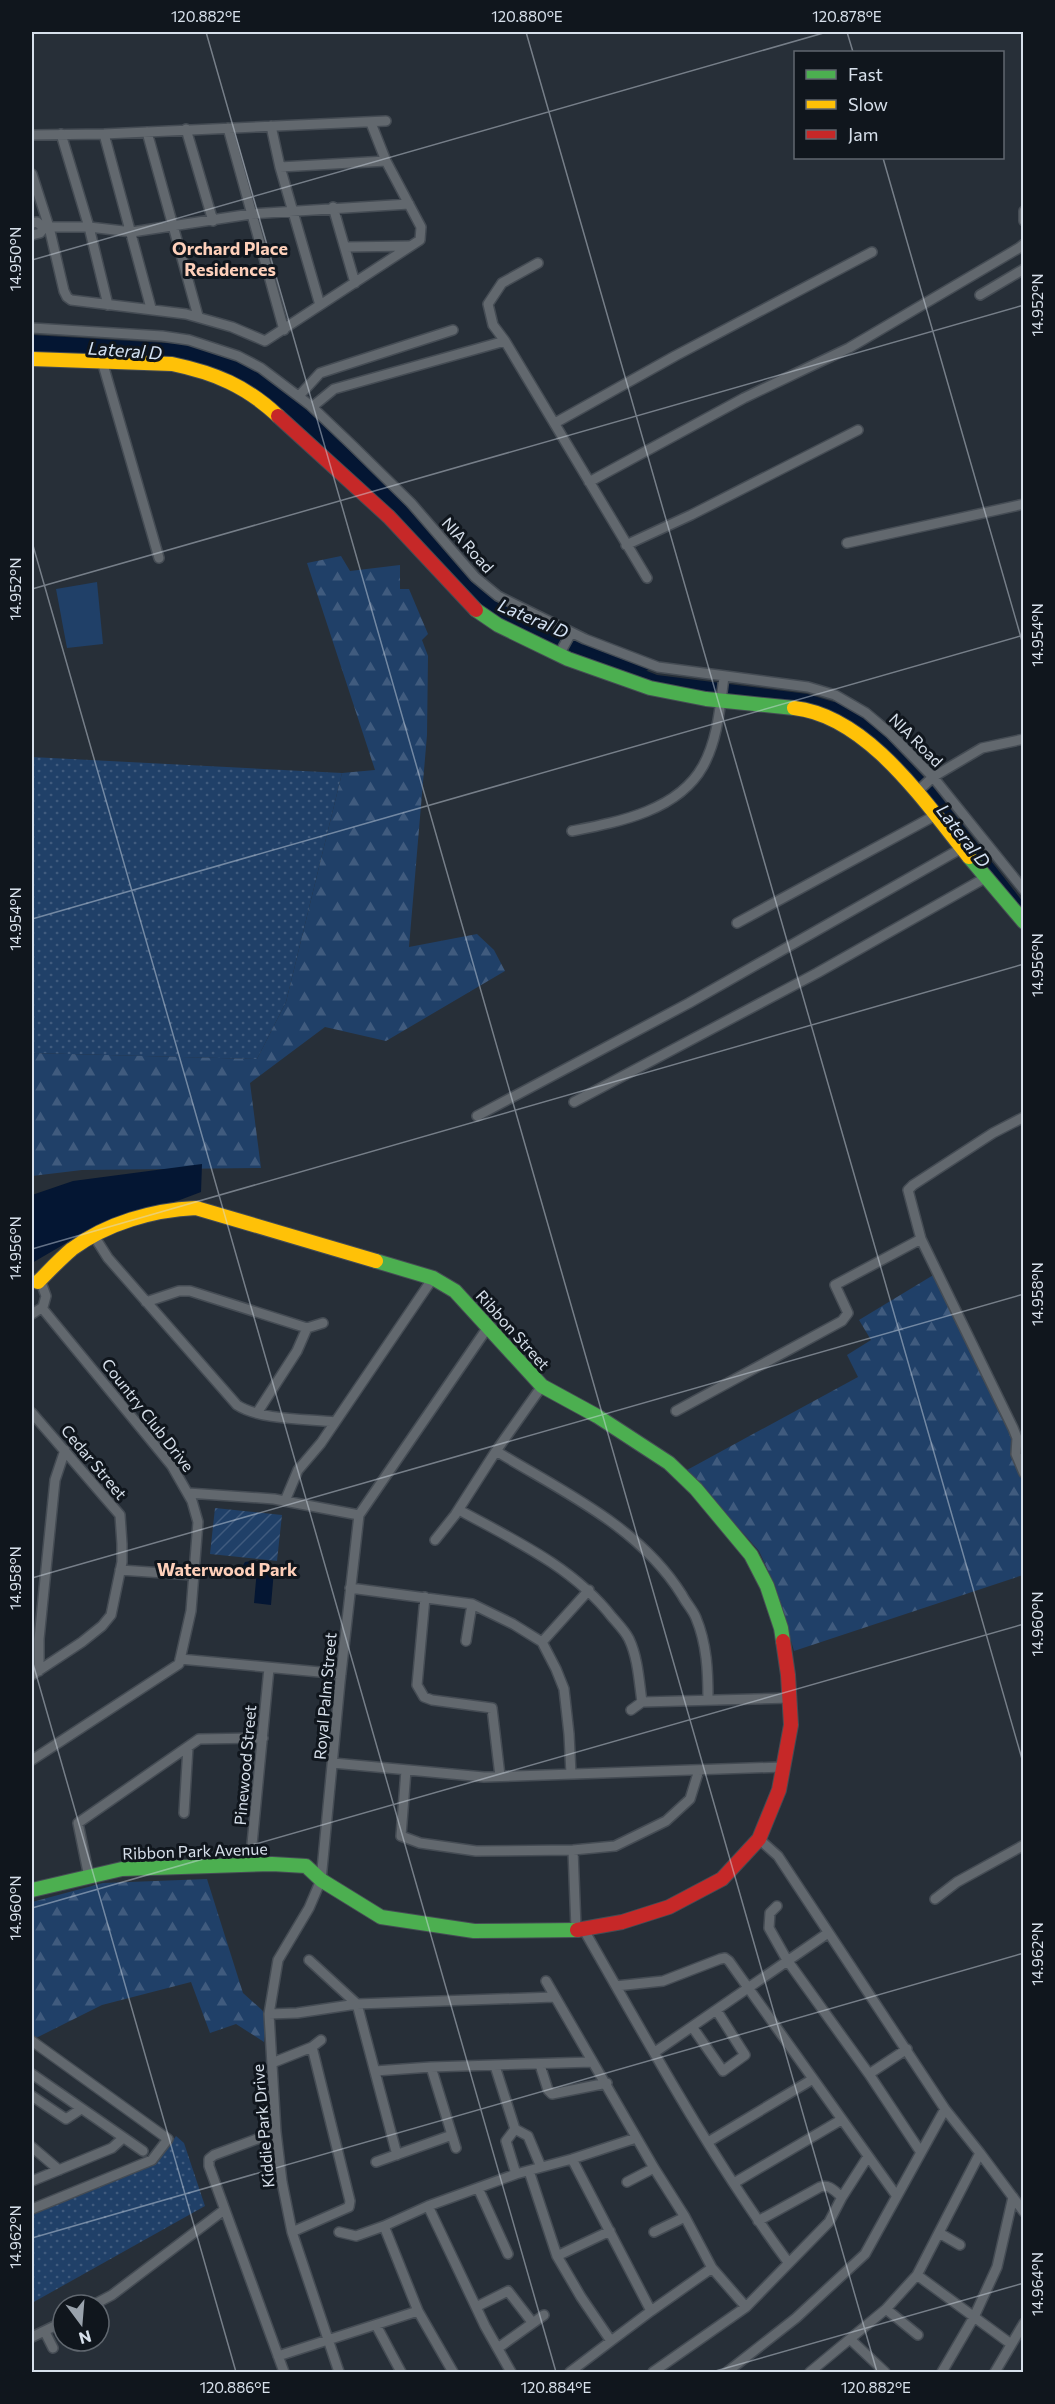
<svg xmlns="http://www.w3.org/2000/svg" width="1055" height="2404" viewBox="0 0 1055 2404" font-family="Commissioner,sans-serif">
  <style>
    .grass { fill: url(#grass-dots) }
    .forest { fill: url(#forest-firs) }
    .garden { fill: url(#garden-furrows) }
    .pitch { fill: #204068 }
    .water { fill: #041633 }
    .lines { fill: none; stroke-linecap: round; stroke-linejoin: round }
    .canal { stroke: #041633; stroke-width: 10 }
    .street-casing { stroke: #454c54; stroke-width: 12 }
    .fast-casing { stroke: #454c54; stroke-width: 16 }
    .slow-casing { stroke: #454c54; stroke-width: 16 }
    .jam-casing { stroke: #454c54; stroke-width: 16 }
    .street { stroke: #62686e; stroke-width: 9 }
    .fast { stroke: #4caf50; stroke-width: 14 }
    .slow { stroke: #ffc107; stroke-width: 14 }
    .jam { stroke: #c62828; stroke-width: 14 }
    .ticks { fill: none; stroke: #d7e0eb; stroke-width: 1.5; stroke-opacity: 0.45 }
    .labels { text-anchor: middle; stroke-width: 6; stroke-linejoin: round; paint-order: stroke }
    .street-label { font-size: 16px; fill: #d7e0eb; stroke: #10161d }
    .neighbourhood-label { font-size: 18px; font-weight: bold; fill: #fed0ba; stroke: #10161d }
    .water-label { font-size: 18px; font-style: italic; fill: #d4e2f4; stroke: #10161d }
    .neatline { fill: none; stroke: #d7e0eb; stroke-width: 2 }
    .ticks-label { font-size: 15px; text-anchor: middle; fill: #d7e0eb }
  </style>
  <defs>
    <pattern id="grass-dots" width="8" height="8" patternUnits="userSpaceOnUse" patternTransform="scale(1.5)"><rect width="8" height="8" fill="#204068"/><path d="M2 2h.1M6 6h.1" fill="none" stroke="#405b7e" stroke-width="1.8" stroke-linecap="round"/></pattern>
    <pattern id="forest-firs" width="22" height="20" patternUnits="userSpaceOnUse" patternTransform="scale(1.5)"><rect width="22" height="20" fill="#204068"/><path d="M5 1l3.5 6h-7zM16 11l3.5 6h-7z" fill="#405b7e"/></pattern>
    <pattern id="garden-furrows" width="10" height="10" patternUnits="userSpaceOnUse" patternTransform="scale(1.5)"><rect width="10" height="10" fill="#204068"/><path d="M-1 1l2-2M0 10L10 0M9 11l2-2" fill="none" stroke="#405b7e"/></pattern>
  </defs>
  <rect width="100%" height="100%" fill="#272f38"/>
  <path class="grass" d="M32 757 342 773 286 1002 257 1059 32 1053Z
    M176 2136 184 2143 205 2206 32 2303V2214L127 2173 156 2164Z"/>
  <path class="forest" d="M341 556 350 571 400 565V589H409L428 634 422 640 428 656 427 735 409 947 477 934 494 950 505 971 386 1041 325 1027 250 1083 261 1168 82 1170 32 1176V1053L257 1059 286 1002 342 773 375 770 307 563Z
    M935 1274 1015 1438 1013 1457 1023 1484V1575L794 1651 775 1585 759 1551 687 1470 858 1377 847 1355 871 1340 859 1320Z
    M207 1879 243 1993 262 2010 267 2018 264 2042 236 2024 210 2033 191 1982 102 2005 36 2038 32 2035V1902L103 1883Z"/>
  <path class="garden" d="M215 1508 282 1515 277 1561 210 1554Z"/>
  <path class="pitch" d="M97 582 103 644 67 648 56 589Z"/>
  <path class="water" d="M32 335 181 344C226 351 266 373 300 402L404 504 472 580 496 599 575 642 657 675 807 694 837 703 853 712 885 736 933 787 1023 902V918L853 724 673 689 570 655 499 620 477 605 297 425 193 364 32 354Z
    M202 1164 201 1192 164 1206 92 1228 32 1263V1195L73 1181Z
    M251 1561 256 1564 257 1569 274 1570 271 1605 254 1603 257 1569 254 1574 248 1575 242 1567 245 1562Z"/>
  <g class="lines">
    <path class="canal" d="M542 626 645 666
      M839 701 860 716 873 730"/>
    <defs>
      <path id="street" d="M271 126 280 167 320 305
        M228 128 284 330
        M186 129 213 221
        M147 132 198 316
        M61 134 89 227 108 305
        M104 134 151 308
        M32 135 104 134 386 121
        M280 167 386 161
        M32 174 49 227 64 291 67 297 71 300 186 314 232 327 265 341 420 240 421 227 386 161 371 123
        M333 207 355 283
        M1024 211V221
        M32 223 37 222 44 228
        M32 235 40 233 44 228 49 227H89L132 232 251 214 409 204
        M346 247 409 246
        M980 295 1024 269
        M32 328 162 336 189 340 238 356 261 368 310 405 353 446 411 503 475 577 498 596 585 639 658 667 808 687 835 695 866 713 891 734 933 777 1024 890
        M505 341 493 325 488 304 502 283 538 263
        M102 361 159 558
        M299 396 320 373 453 330
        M312 407 334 389 505 341 647 578
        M555 423 675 356 872 252
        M589 482 744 398 849 348 1019 248 1024 244
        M847 543 1024 504
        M626 545 691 515 858 430
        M561 651 571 633
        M919 790 933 777 982 748 1024 739
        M572 831C618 822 678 811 703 766 718 739 720 706 724 677
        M737 923 936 815
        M574 1102 817 973 985 878
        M477 1116 689 1003 962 848
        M1024 1117 993 1133 913 1185 908 1190 921 1239 1013 1428 1017 1438 1016 1454 1024 1473
        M94 1236 108 1258 237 1405C260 1420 306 1419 335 1422
        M32 1279 42 1285 46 1296 43 1307 32 1314
        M146 1302 179 1291H190L307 1328 297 1351 257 1413
        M307 1328 323 1323
        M676 1411 842 1321 848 1313 835 1285 921 1239
        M32 1413 120 1515 122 1544V1562L111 1615 102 1626 82 1642 32 1675
        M496 1451C563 1492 639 1526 682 1595 686 1603 693 1610 696 1618 707 1644 708 1672 708 1699
        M188 1493 274 1499 359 1515
        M285 1501 298 1470 321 1443 433 1278
        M459 1510C514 1540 573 1567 612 1617 618 1624 625 1631 629 1639 638 1658 639 1681 642 1702L790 1698
        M435 1540 455 1515 496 1451 542 1386
        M120 1570 193 1575
        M350 1588 472 1604 513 1624 542 1642 556 1669 564 1689 569 1734 571 1774
        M425 1597 417 1685 424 1697 432 1700 492 1708 500 1776
        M466 1641 472 1604
        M542 1642 589 1590
        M180 1659 341 1674
        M39 1671V1639L55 1480 65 1450
        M631 1710 642 1702
        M32 1760 179 1664 191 1611 198 1522 192 1501 172 1466 42 1308
        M333 1763 484 1777 782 1767
        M406 1770 401 1836 420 1843 476 1851 573 1850 615 1846 666 1821 690 1799 699 1770
        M184 1813 188 1747
        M759 1839 778 1856 945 2109 980 2153 1024 2212
        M573 1850 576 1928
        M250 1865 269 1668
        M89 1877 78 1823 199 1739 263 1738
        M935 1899 957 1882 1024 1845
        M777 1906 770 1913 769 1928 787 1960 869 2074 920 2151
        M584 1930C648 2042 711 2158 788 2262
        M309 1960 357 2004 554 1997
        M546 1981 654 2168 685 2217 712 2268 746 2307
        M616 1986 663 1981 720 1959 725 1958 729 1961 896 2195
        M269 2014 297 2013 357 2004 397 2155
        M693 2028 723 2071 745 2055 717 2011
        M32 2041 168 2139 152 2160 32 2209
        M655 2052 828 1933
        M272 2063 312 2047 321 2040
        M540 2065 548 2090 552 2094 607 2083
        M495 2066 515 2129 528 2136 541 2167
        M431 2067 456 2148
        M375 2071 431 2067 592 2062
        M32 2074 143 2151
        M869 2074 907 2049
        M32 2096 66 2119 81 2109
        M515 2129 506 2141 516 2174
        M276 2132 214 2155 209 2159V2166L284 2372
        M708 2142 813 2079
        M32 2147 59 2170
        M376 2162 452 2135
        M529 2171 557 2256 581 2297 611 2341 651 2311 572 2159
        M32 2181 112 2148 123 2138
        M627 2182 654 2168
        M734 2183 841 2120
        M478 2188 508 2254
        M428 2206 485 2326 511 2372
        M758 2221 820 2187C830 2184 834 2191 842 2197
        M384 2226 418 2311 453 2372
        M292 2232 349 2207 350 2201 312 2047
        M339 2232 356 2236 384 2226 428 2206 516 2174 572 2159 636 2138
        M654 2232 685 2217
        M941 2234 960 2245
        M557 2256 610 2231
        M917 2275 1011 2344
        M93 2305 112 2295 224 2210
        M476 2307 508 2291 532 2322
        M886 2309 918 2335
        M651 2311 712 2268
        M376 2325 401 2372
        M45 2332 53 2348
        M32 2337 63 2322
        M851 2340 885 2372
        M498 2348 544 2315
        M278 2356 418 2311
        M339 2372 292 2232 282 2182 276 2132 269 2014 278 1960 309 1908 321 1880 340 1682 359 1515 488 1327
        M570 2372 611 2341
        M653 2372 746 2307 829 2222 842 2197 867 2158
        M727 2372 796 2318 865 2254 945 2109
        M810 2372 886 2309 917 2275 980 2153
        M942 2372 974 2317 997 2267 1013 2197
        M995 2372 1024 2323"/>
      <path id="fast" d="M476 610 498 625 568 659 650 688 706 699 794 708
        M969 857 1024 922
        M376 1261 433 1278 455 1291 542 1386 597 1416 669 1463 696 1489 751 1555 767 1586 781 1628 783 1641
        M32 1890 122 1869 272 1864 306 1866 321 1880 381 1917 474 1931 577 1930"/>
      <path id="slow" d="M32 359 172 364C215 373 246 386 278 416
        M794 708C868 716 926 804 969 857
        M38 1282C49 1271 60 1259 72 1249 107 1223 153 1210 196 1208L376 1261"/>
      <path id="jam" d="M278 416 389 517 476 610
        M577 1930 622 1922 669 1907 722 1879 759 1839 779 1790 791 1725 788 1675 783 1641"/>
    </defs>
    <use href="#street" class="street-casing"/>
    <use href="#fast" class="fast-casing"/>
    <use href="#slow" class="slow-casing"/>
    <use href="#jam" class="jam-casing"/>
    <use href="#street" class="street"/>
    <use href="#fast" class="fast"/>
    <use href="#slow" class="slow"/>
    <use href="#jam" class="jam"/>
  </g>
  <path class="ticks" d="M206 32 877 2372M526 32 1024 1766M847 32 853 52M883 158 1024 648M32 260 827 32M32 542 556 2372M32 589 1024 305M32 919 1024 635M32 1249 1024 964M32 1578 1024 1294M32 1660 236 2372M32 1908 1024 1624M32 2238 1024 1953M712 2372 1024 2283"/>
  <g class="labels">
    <g class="street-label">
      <text transform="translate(468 545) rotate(48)" y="6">NIA Road</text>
      <text transform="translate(916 740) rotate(45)" y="6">NIA Road</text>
      <text transform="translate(513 1330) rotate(48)" y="6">Ribbon Street</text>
      <text transform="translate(148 1415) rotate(52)" y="6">Country Club Drive</text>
      <text transform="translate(94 1462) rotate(50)" y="6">Cedar Street</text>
      <text transform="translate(325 1696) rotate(-85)" y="6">Royal Palm Street</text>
      <text transform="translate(245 1765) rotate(-85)" y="6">Pinewood Street</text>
      <text transform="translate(195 1851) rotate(-2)" y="6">Ribbon Park Avenue</text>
      <text transform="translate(263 2126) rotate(-95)" y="6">Kiddie Park Drive</text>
    </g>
    <g class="neighbourhood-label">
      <text x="230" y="255">Orchard Place<tspan x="230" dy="21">Residences</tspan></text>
      <text x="227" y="1576">Waterwood Park</text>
    </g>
    <g class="water-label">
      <text transform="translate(125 351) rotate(4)" y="6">Lateral D</text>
      <text transform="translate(533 619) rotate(23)" y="6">Lateral D</text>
      <text transform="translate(963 836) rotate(52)" y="6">Lateral D</text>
    </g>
  </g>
  <rect width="1055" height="2404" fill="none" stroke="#10161d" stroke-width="66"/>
  <rect x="794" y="51" width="210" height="108" fill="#10161d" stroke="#60676f" stroke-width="1.5"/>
  <rect x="806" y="70" width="30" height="9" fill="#4caf50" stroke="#60676f" stroke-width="1.5"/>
  <text x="848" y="81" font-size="18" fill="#d7e0eb">Fast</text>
  <rect x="806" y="100" width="30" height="9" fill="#ffc107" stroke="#60676f" stroke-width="1.5"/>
  <text x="848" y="111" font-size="18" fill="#d7e0eb">Slow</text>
  <rect x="806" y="130" width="30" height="9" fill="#c62828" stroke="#60676f" stroke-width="1.5"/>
  <text x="848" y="141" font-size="18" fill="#d7e0eb">Jam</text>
  <g transform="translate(81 2323) rotate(164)"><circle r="28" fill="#10161d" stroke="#60676f" stroke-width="1.5"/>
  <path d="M0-4.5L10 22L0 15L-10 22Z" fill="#99a2ac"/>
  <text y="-9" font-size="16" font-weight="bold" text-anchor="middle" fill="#d7e0eb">N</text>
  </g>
  <rect x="33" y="33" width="989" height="2338" class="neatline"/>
  <g class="ticks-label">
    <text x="206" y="22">120.882°E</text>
    <text x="527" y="22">120.880°E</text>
    <text x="847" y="22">120.878°E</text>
    <text transform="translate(16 259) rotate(-90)" y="5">14.950°N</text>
    <text transform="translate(1038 305) rotate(-90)" y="5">14.952°N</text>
    <text transform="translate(16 589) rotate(-90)" y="5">14.952°N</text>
    <text transform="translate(1038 635) rotate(-90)" y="5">14.954°N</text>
    <text transform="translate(16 919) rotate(-90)" y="5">14.954°N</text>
    <text transform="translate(1038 965) rotate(-90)" y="5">14.956°N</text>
    <text transform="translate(16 1248) rotate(-90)" y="5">14.956°N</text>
    <text transform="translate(1038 1294) rotate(-90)" y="5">14.958°N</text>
    <text transform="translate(16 1578) rotate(-90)" y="5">14.958°N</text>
    <text transform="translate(1038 1624) rotate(-90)" y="5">14.960°N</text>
    <text transform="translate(16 1908) rotate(-90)" y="5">14.960°N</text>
    <text transform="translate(1038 1954) rotate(-90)" y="5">14.962°N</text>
    <text transform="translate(16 2237) rotate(-90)" y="5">14.962°N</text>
    <text transform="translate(1038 2284) rotate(-90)" y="5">14.964°N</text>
    <text x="235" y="2393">120.886°E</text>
    <text x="556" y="2393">120.884°E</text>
    <text x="876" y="2393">120.882°E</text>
  </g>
</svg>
